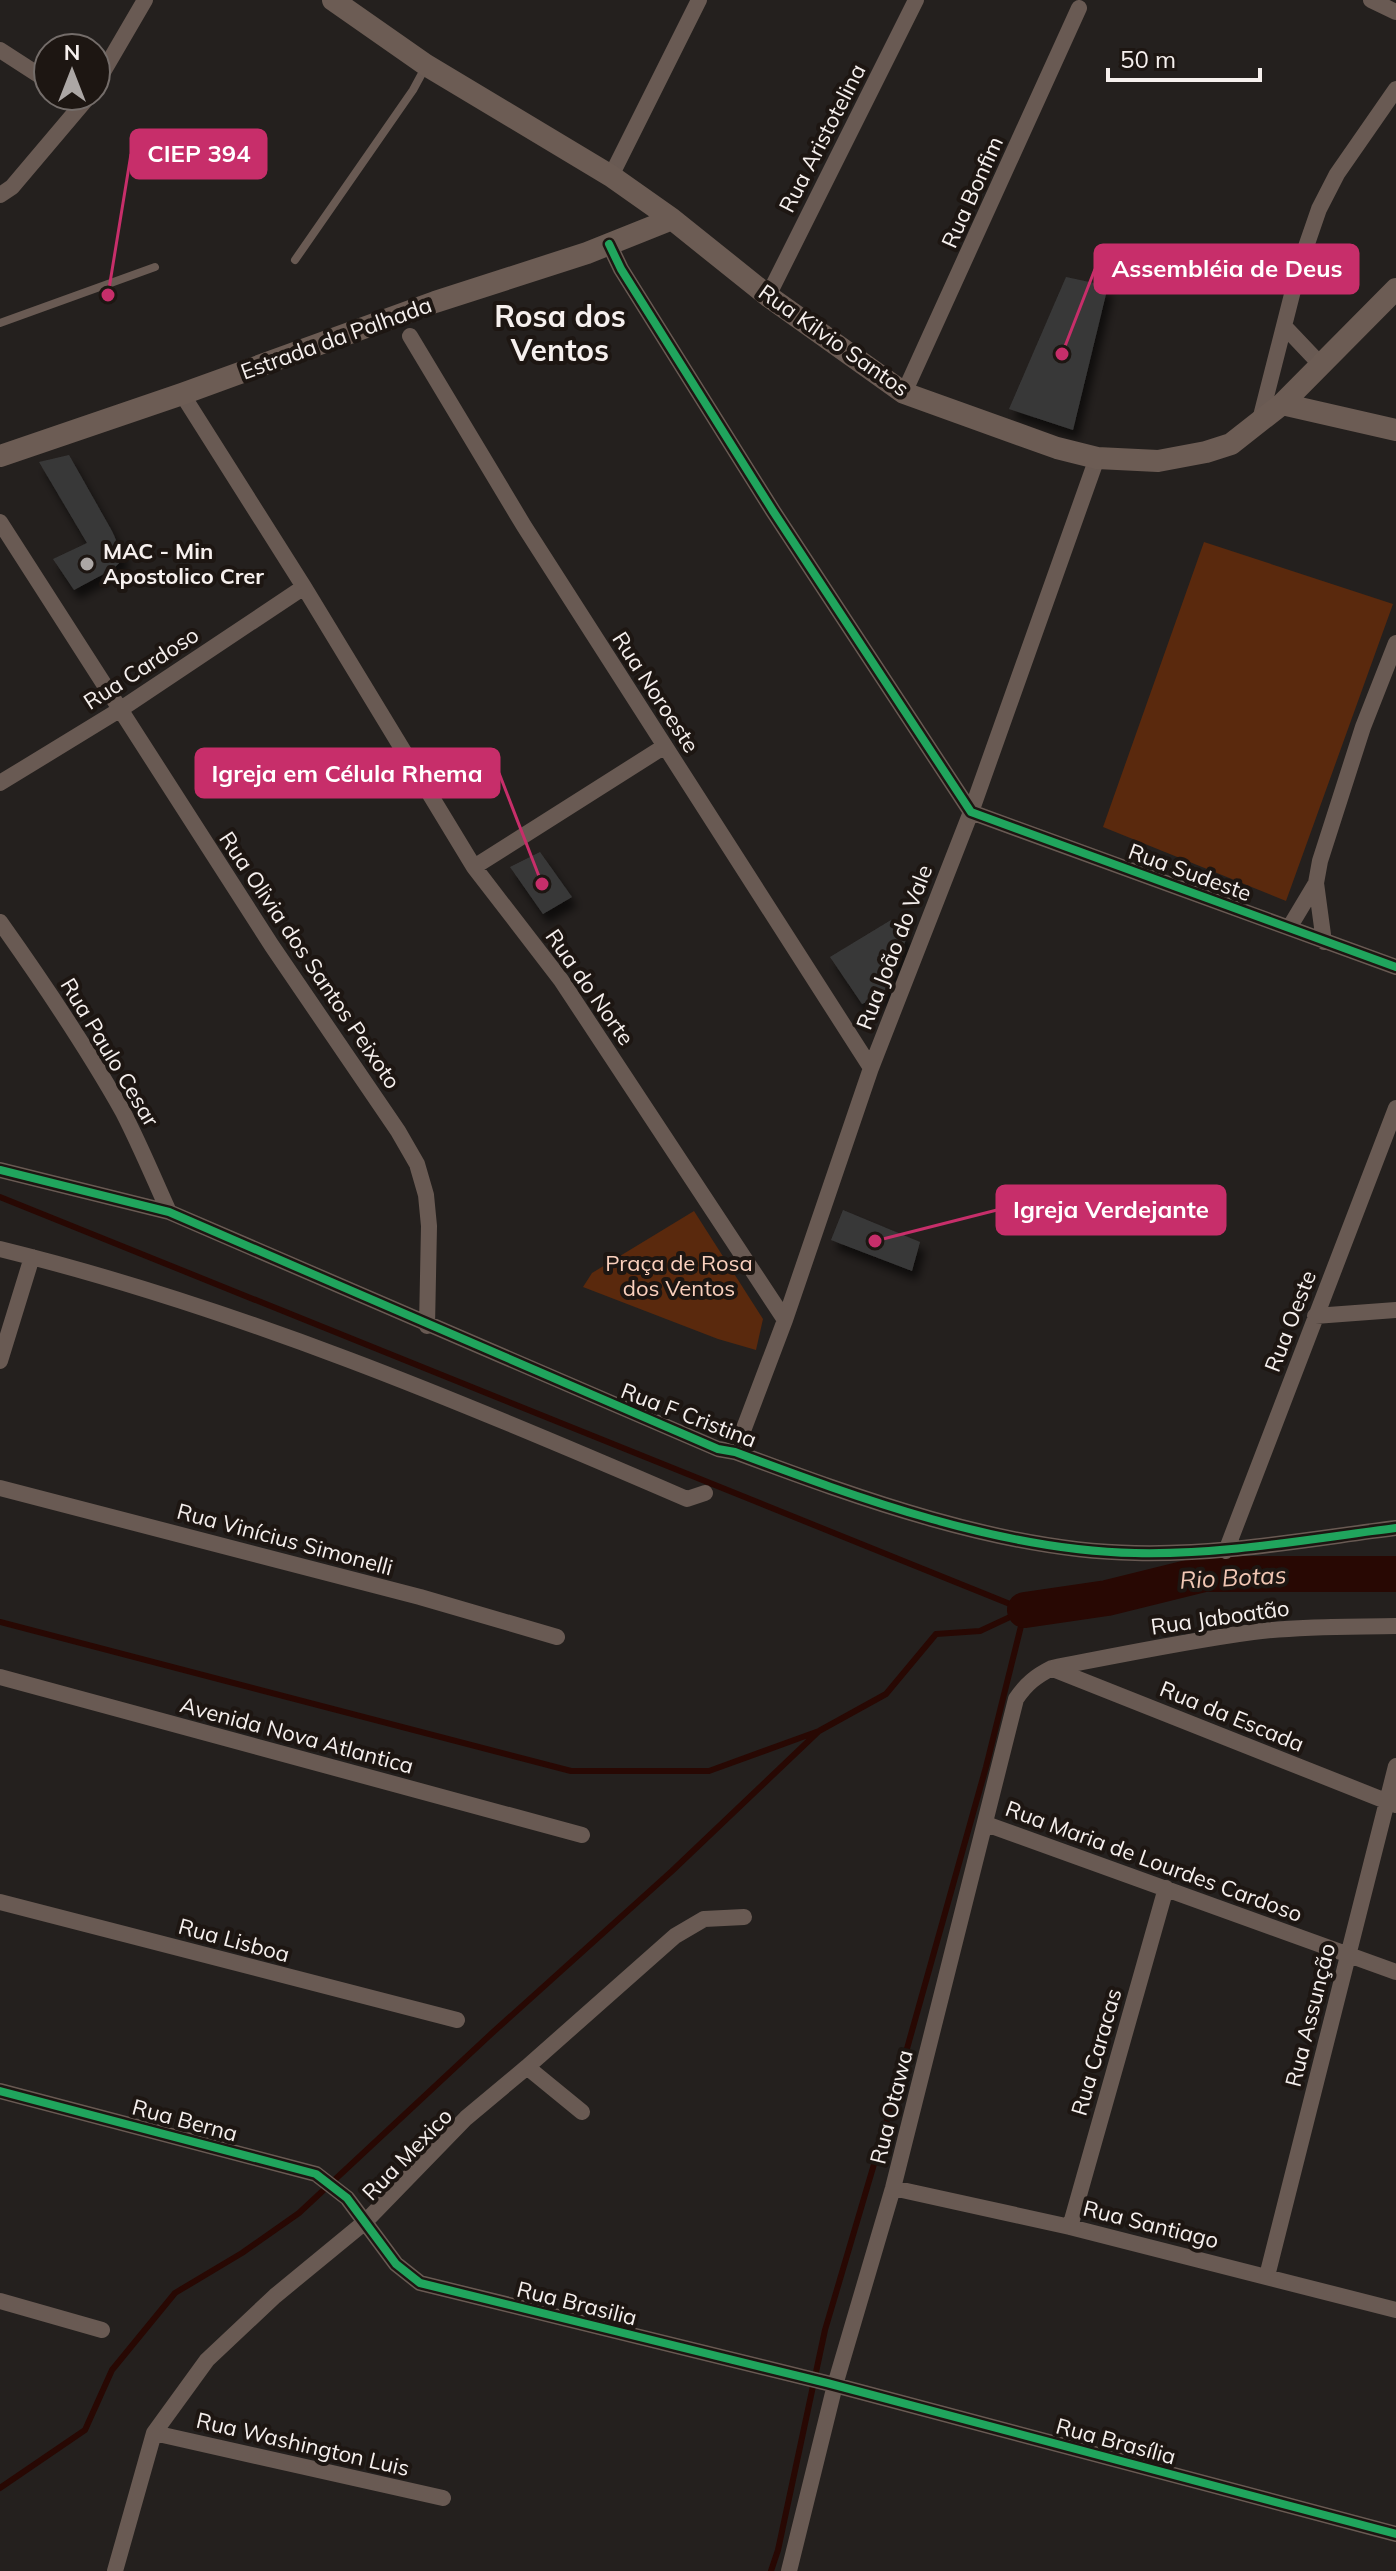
<svg xmlns="http://www.w3.org/2000/svg" width="1396" height="2571" viewBox="0 0 1396 2571" font-family="Mulish,sans-serif">
  <style>
    .green { fill: #5a290d }
    .lines { fill: none; stroke-linecap: round; stroke-linejoin: round }
    .stream { stroke: #280803; stroke-width: 6 }
    .river { stroke: #280803; stroke-width: 36 }
    .building { fill: #393939; filter: url(#shadow) }
    .lane { stroke: #695a53; stroke-width: 8 }
    .street { stroke: #695a53; stroke-width: 16 }
    .secondary { stroke: #6c5c54; stroke-width: 22 }
    .cycleway-casing { stroke: #1d1612; stroke-width: 13 }
    .cycleway { stroke: #20a55d; stroke-width: 8 }
    .poi-dot { fill: #aca7a5; stroke: #1d1612; stroke-width: 3 }
    .labels { text-anchor: middle; stroke-width: 8; stroke-linejoin: round; paint-order: stroke }
    .street-label { font-size: 22px; fill: #f6f0ee; stroke: #1d1612 }
    .poi-label { font-size: 22px; font-weight: bold; fill: #f6f0ee; stroke: #1d1612; text-anchor: start }
    .park-label { font-size: 22px; fill: #fad0bd; stroke: #1d1612 }
    .water-label { font-size: 24px; font-style: italic; fill: #f1c7b4; stroke: #1d1612 }
    .district-label { font-size: 30px; font-weight: bold; fill: #f6f0ee; stroke: #1d1612 }
    .leader { fill: none; stroke: #c72e6a; stroke-width: 3 }
    .callout-dot { fill: #c72e6a; stroke: #1d1612; stroke-width: 3 }
    .callout { fill: #c72e6a; stroke: #c72e6a; stroke-width: 3 }
    .callout-label { font-size: 24px; text-anchor: middle; font-weight: bold; fill: #fff }
  </style>
  <defs>
    <filter id="shadow"><feDropShadow dx="5" dy="9" stdDeviation="4" flood-color="#0009"/></filter>
  </defs>
  <rect width="100%" height="100%" fill="#24201e"/>
  <path class="green" d="M1204 542 1393 604 1286 901 1103 827Z
    M694 1211 763 1319 756 1350 718 1339 583 1287 592 1273Z"/>
  <g class="lines">
    <path class="stream" d="M0 1197 1025 1610
      M0 1622 571 1771H709L819 1731 886 1694 936 1634 980 1631 1025 1610
      M0 2488 85 2430 112 2370 175 2293 242 2253 299 2213 491 2034 672 1871 819 1731
      M771 2571 778 2550 825 2330 885 2127 986 1767 1025 1610"/>
    <path class="river" d="M1025 1610 1107 1598 1204 1574H1396"/>
  </g>
  <path class="building" d="M1066 277 1108 286 1073 430 1009 409Z
    M69 455 112 531 124 558 113 569 74 590 53 559 87 543 39 462Z
    M540 852 572 897 543 914 510 867Z
    M891 920 907 937 884 994 862 1004 830 957Z
    M843 1210 920 1242 912 1271 831 1240Z"/>
  <g class="lines">
    <path class="lane" d="M295 260 413 90 426 66
      M0 323 155 267"/>
    <path class="street" d="M1371 0 1396 12
      M0 50 48 81
      M96 84 145 0
      M611 176 699 0
      M0 195 12 187 89 96
      M609 244 621 269 773 511 971 812 1396 967
      M768 296 916 0
      M1284 326 1321 365
      M410 336 524 526 871 1068
      M904 393 1079 8
      M182 394 304 587 474 867 561 980 785 1320
      M1260 420 1299 267 1319 209 1337 174 1396 89
      M0 522 272 946 398 1131 417 1164 426 1195 429 1226 427 1326
      M0 783 121 709 304 587
      M474 867 665 746
      M0 922C44 984 86 1046 123 1112 140 1145 154 1179 169 1212
      M1289 928 1316 883
      M1324 942 1316 883 1320 861 1363 727 1396 643
      M0 1170 169 1212 718 1449 735 1452C858 1498 1003 1551 1135 1553 1223 1555 1309 1539 1396 1528
      M0 1249C236 1307 465 1403 687 1499L705 1493
      M1315 1316 1396 1310
      M0 1361 32 1257
      M735 1452 785 1320 871 1068 971 812 1097 458
      M0 1488 420 1597 557 1637
      M1226 1551 1396 1108
      M1053 1669 1396 1805
      M0 1677 582 1835
      M986 1824 1396 1972
      M0 1902 457 2020
      M527 2067 582 2112
      M0 2091 316 2174 347 2198 396 2264 420 2283 827 2383 1396 2534
      M893 2188 1070 2227 1396 2310
      M1070 2227 1166 1888
      M1267 2276 1396 1766
      M0 2301 102 2330
      M154 2433 443 2498
      M115 2571 154 2433 207 2360 275 2296 365 2222 466 2118 527 2067 675 1936 704 1919 744 1917
      M789 2571 835 2385 893 2188 1016 1699C1026 1684 1036 1676 1052 1668 1119 1655 1186 1641 1253 1632 1300 1626 1349 1627 1396 1626"/>
    <path class="secondary" d="M333 0 426 65 611 176 672 219 768 296 904 393 1057 448 1097 458 1158 461 1206 452 1231 444 1282 404 1396 289
      M1282 404 1396 430
      M0 456 182 394 435 302 587 253 672 219"/>
    <defs>
      <path id="cycleway" d="M609 244 621 269 773 511 971 812 1396 967
        M0 1170 169 1212 718 1449 735 1452C858 1498 1003 1551 1135 1553 1223 1555 1309 1539 1396 1528
        M0 2091 316 2174 347 2198 396 2264 420 2283 827 2383 1396 2534"/>
    </defs>
    <use href="#cycleway" class="cycleway-casing"/>
    <use href="#cycleway" class="cycleway"/>
  </g>
  <circle class="poi-dot" cx="87" cy="564" r="8"/>
  <g class="labels">
    <g class="street-label">
      <text transform="translate(822 138) rotate(-63)" y="8">Rua Aristotelina</text>
      <text transform="translate(972 192) rotate(-66)" y="8">Rua Bonfim</text>
      <text transform="translate(336 338) rotate(-20)" y="8">Estrada da Palhada</text>
      <text transform="translate(834 340) rotate(35)" y="8">Rua Kilvio Santos</text>
      <text transform="translate(141 668) rotate(-33)" y="8">Rua Cardoso</text>
      <text transform="translate(656 692) rotate(57)" y="8">Rua Noroeste</text>
      <text transform="translate(1190 872) rotate(20)" y="8">Rua Sudeste</text>
      <text transform="translate(894 947) rotate(-69)" y="8">Rua João do Vale</text>
      <text transform="translate(310 960) rotate(56)" y="8">Rua Olivia dos Santos Peixoto</text>
      <text transform="translate(590 987) rotate(55)" y="8">Rua do Norte</text>
      <text transform="translate(110 1052) rotate(59)" y="8">Rua Paulo Cesar</text>
      <text transform="translate(1290 1321) rotate(-69)" y="8">Rua Oeste</text>
      <text transform="translate(689 1415) rotate(21)" y="8">Rua F Cristina</text>
      <text transform="translate(285 1539) rotate(15)" y="8">Rua Vinícius Simonelli</text>
      <text transform="translate(1220 1617) rotate(-8)" y="8">Rua Jaboatão</text>
      <text transform="translate(1232 1716) rotate(22)" y="8">Rua da Escada</text>
      <text transform="translate(297 1735) rotate(15)" y="8">Avenida Nova Atlantica</text>
      <text transform="translate(1154 1861) rotate(20)" y="8">Rua Maria de Lourdes Cardoso</text>
      <text transform="translate(234 1940) rotate(15)" y="8">Rua Lisboa</text>
      <text transform="translate(1310 2015) rotate(-76)" y="8">Rua Assunção</text>
      <text transform="translate(1096 2052) rotate(-74)" y="8">Rua Caracas</text>
      <text transform="translate(891 2107) rotate(-76)" y="8">Rua Otawa</text>
      <text transform="translate(185 2120) rotate(15)" y="8">Rua Berna</text>
      <text transform="translate(407 2154) rotate(-46)" y="8">Rua Mexico</text>
      <text transform="translate(1151 2224) rotate(14)" y="8">Rua Santiago</text>
      <text transform="translate(577 2303) rotate(14)" y="8">Rua Brasilia</text>
      <text transform="translate(1116 2441) rotate(15)" y="8">Rua Brasília</text>
      <text transform="translate(303 2444) rotate(13)" y="8">Rua Washington Luis</text>
    </g>
    <g class="poi-label">
      <text x="103" y="559">MAC - Min<tspan x="103" dy="25">Apostolico Crer</tspan></text>
    </g>
    <g class="park-label">
      <text x="679" y="1271">Praça de Rosa<tspan x="679" dy="25">dos Ventos</tspan></text>
    </g>
    <g class="water-label">
      <text transform="translate(1233 1578) rotate(-3)" y="8">Rio Botas</text>
    </g>
    <g class="district-label">
      <text x="560" y="327">Rosa dos<tspan x="560" dy="34">Ventos</tspan></text>
    </g>
  </g>
  <path class="leader" d="M108 295L131 154M1062 354L1095 269M542 884L499 773M875 1241L997 1210"/>
  <g class="callout-dot">
    <circle cx="108" cy="295" r="8"/>
    <circle cx="1062" cy="354" r="8"/>
    <circle cx="542" cy="884" r="8"/>
    <circle cx="875" cy="1241" r="8"/>
  </g>
  <g class="callout">
    <rect x="131" y="130" width="135" height="48" rx="8"/>
    <rect x="1095" y="245" width="263" height="48" rx="8"/>
    <rect x="196" y="749" width="303" height="48" rx="8"/>
    <rect x="997" y="1186" width="228" height="48" rx="8"/>
  </g>
  <g class="callout-label">
    <text x="199" y="162">CIEP 394</text>
    <text x="1227" y="277">Assembléia de Deus</text>
    <text x="347" y="782">Igreja em Célula Rhema</text>
    <text x="1111" y="1218">Igreja Verdejante</text>
  </g>
  <g transform="translate(72 72)"><circle r="38" fill="#1d1612" stroke="#746d6a" stroke-width="2"/>
  <path d="M0-6L14 30L0 20L-14 30Z" fill="#aca7a5"/>
  <text y="-12" font-size="22" font-weight="bold" text-anchor="middle" fill="#f6f0ee">N</text>
  </g>
  <path d="M1108 68v12h152v-12" fill="none" stroke="#f6f0ee" stroke-width="4"/>
  <text x="1120" y="68" font-size="24" fill="#f6f0ee" stroke="#1d1612" stroke-width="6" paint-order="stroke">50 m</text>
</svg>
